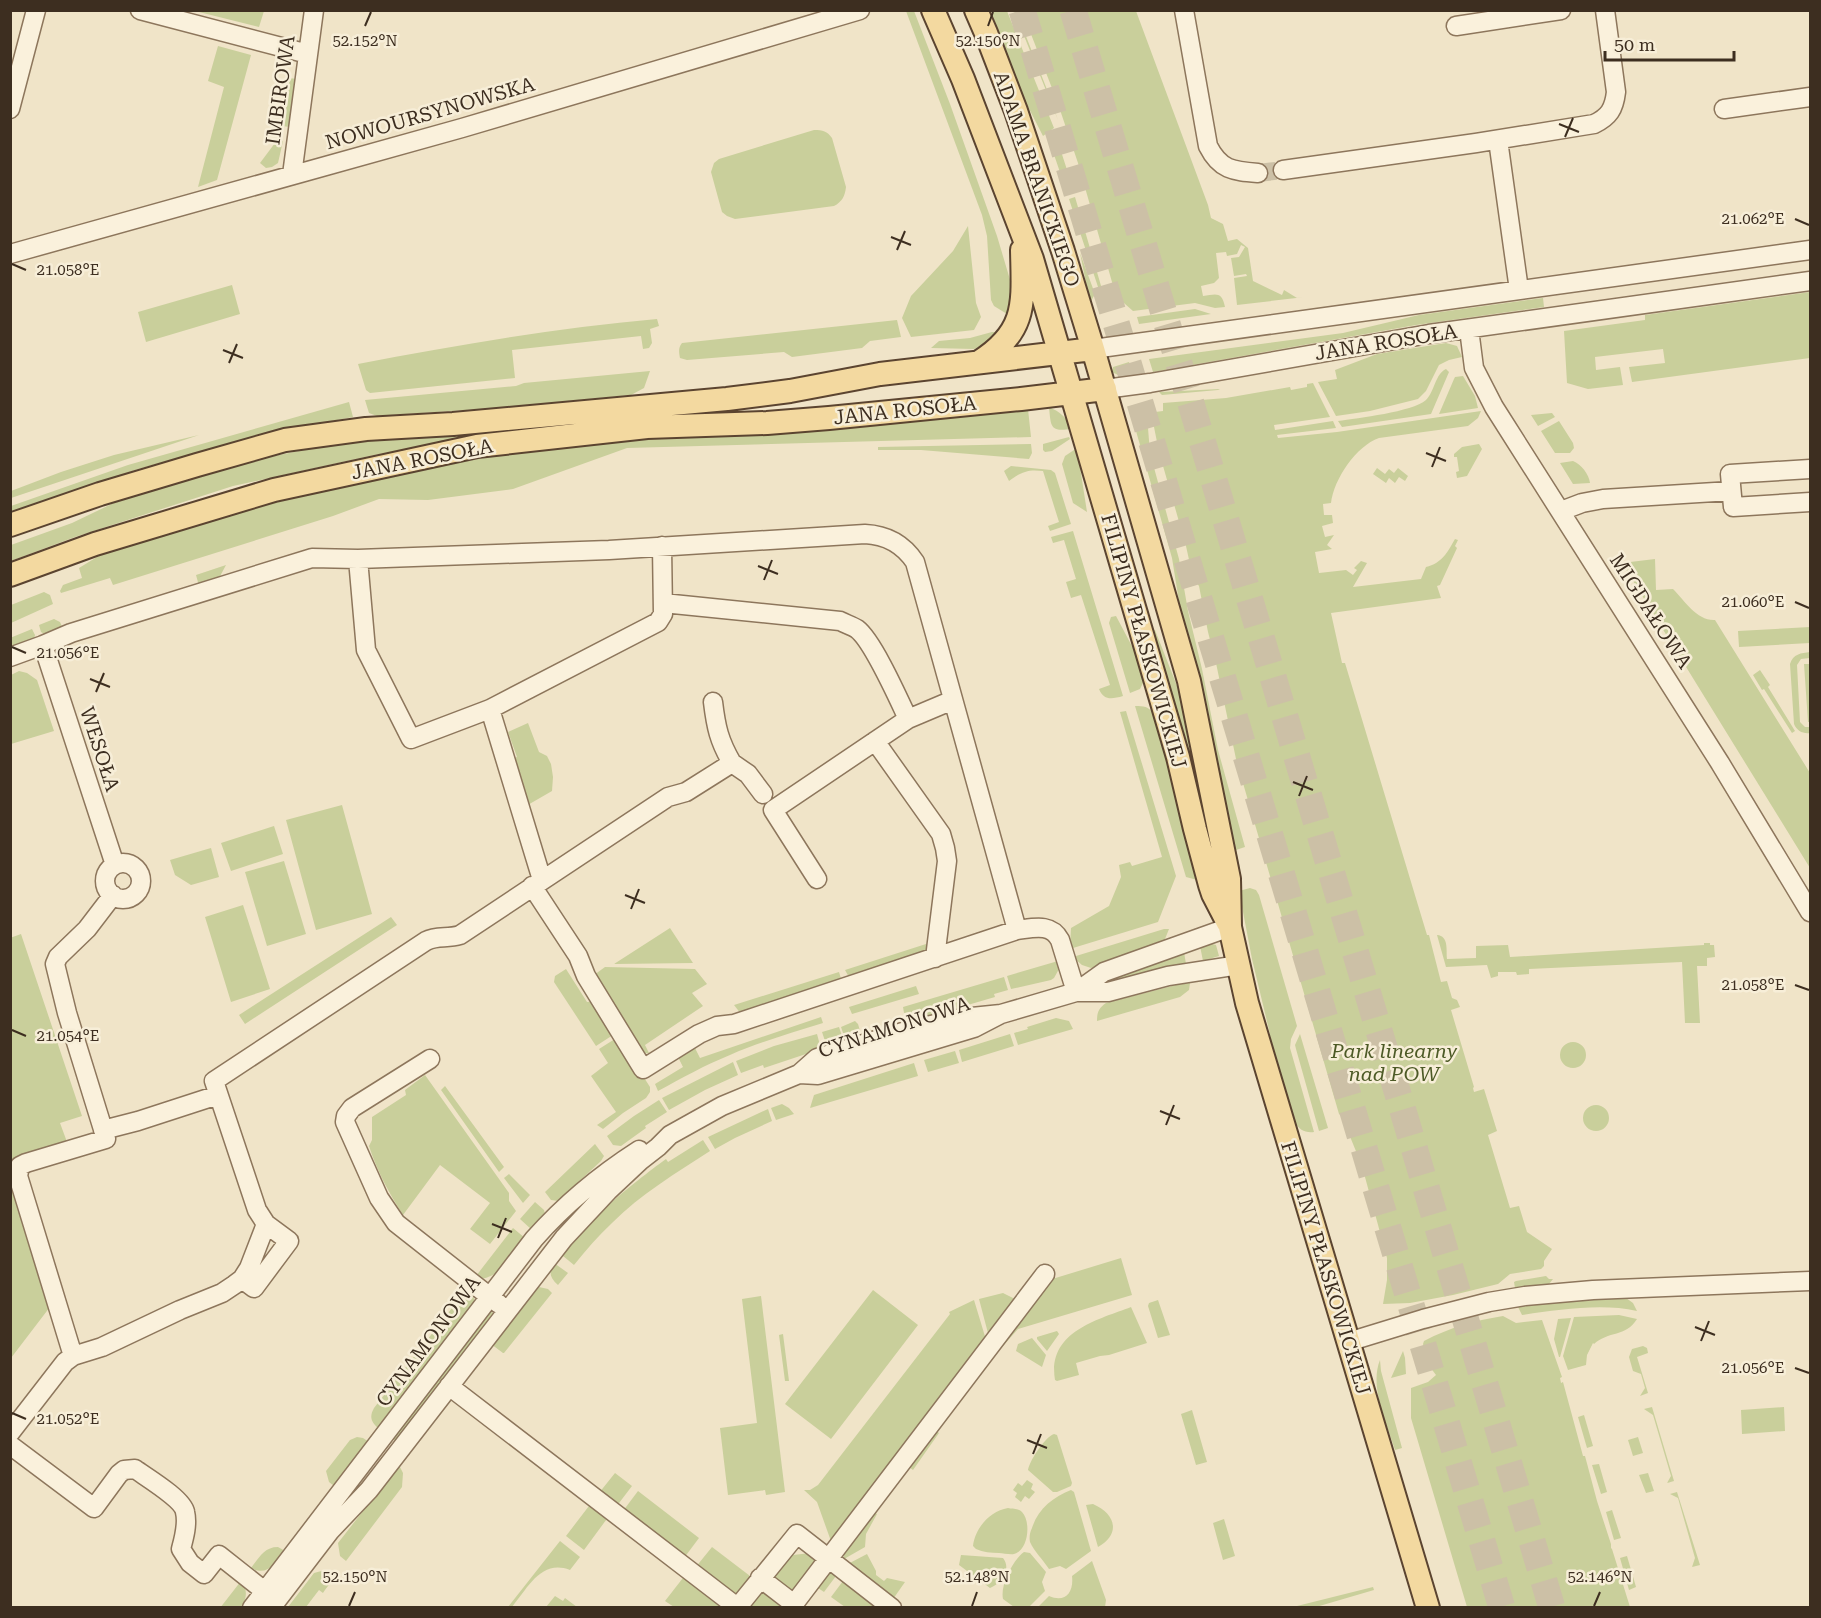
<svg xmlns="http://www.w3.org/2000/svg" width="1821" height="1618" viewBox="0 0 1821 1618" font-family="'Roboto Serif',serif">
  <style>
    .green { fill: #c9cf9b }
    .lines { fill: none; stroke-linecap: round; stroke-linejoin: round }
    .minor-tunnel { stroke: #ccc0a6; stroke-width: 18; stroke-dasharray: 18 9; stroke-linecap: butt }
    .highway-tunnel { stroke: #ccc0a6; stroke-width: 27; stroke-dasharray: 27 14; stroke-linecap: butt }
    .minor-casing { stroke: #8d765c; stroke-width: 21 }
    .major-casing { stroke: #5b4430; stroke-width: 26 }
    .minor { stroke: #faf1dc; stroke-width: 18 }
    .major { stroke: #f3d9a0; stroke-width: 22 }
    .ticks { fill: none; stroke: #3d2e20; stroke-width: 2 }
    .labels { text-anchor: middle; stroke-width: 5; stroke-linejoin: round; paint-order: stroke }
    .street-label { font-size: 20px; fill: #3d2e20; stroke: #f7eed8 }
    .park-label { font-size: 20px; font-style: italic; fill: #4d5a26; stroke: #f7eed8 }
    .ticks-label { font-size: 15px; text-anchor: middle; fill: #3d2e20; stroke: #f7eed8; stroke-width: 5; stroke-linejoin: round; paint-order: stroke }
  </style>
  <rect width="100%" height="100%" fill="#f0e4c8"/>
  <path class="green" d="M195 11H264L259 27Z
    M906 11H914L950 104 997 236 1011 283 1012 294 1007 314 994 306 991 300 987 236 982 215Z
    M991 11H1007L1054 128 1043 136 1021 93Z
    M1014 11H1016L1046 87 1058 120Z
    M1022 11H1136L1208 205 1211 218 1223 224 1228 241 1237 239 1248 248 1253 281 1282 295 1284 290 1297 298 1305 297 1237 305 1234 278 1247 276 1246 274 1234 276 1231 258 1239 257 1245 247 1241 245 1237 254 1227 256 1226 252 1216 253 1219 278 1214 283 1201 286 1203 296C1216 294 1222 291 1225 307L1215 308 1195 303 1133 311 1116 296 1078 163 1057 101Z
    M218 46 251 55 217 180 198 187 224 87 208 81Z
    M289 78 297 79 290 127 282 126Z
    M814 130C823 130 827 131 832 138L846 187C845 196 842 202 834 206L735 219 727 216 722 212 711 172 714 163 719 159Z
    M1055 133 1071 182 1064 184 1049 140Z
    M278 139 283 141 278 163 272 167 266 168 260 163Z
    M1075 197 1104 296 1100 293 1069 199Z
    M968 226 976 303 981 317 974 330 911 337 902 318 911 296 953 251Z
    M1080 253 1095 294 1090 303Z
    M232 285 240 314 146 342 138 312Z
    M1810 292V358L1632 382 1629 367 1665 363 1663 349 1595 357 1596 370 1620 367 1623 385 1588 389 1567 383 1564 331 1645 320V315Z
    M1543 298 1544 307 1416 325 1153 372 1149 359 1343 333 1419 315Z
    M1195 309 1211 314 1139 324 1137 317Z
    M657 319 659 326 650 329 652 343 649 348 643 349 641 336 512 350 515 378 370 393 366 390 358 364C457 345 556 328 657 319Z
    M897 320 901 337 870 341 862 348 792 357 784 352 687 360 680 358C679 352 678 348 682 343Z
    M992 332H997L981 346 974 349 931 348 939 341 970 338Z
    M1446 343 1457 346 1462 357 1449 360 1439 365 1426 391 1418 399 1370 411 1336 416 1318 382 1337 379 1335 370 1377 354Z
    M1129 362 1133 376 1118 375 1112 372 1113 367Z
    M1446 369 1449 372 1431 414 1342 427 1338 421C1358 418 1412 412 1426 400 1435 391 1435 374 1446 369Z
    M650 371 644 388 631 395 496 408 377 416 369 413 365 400 516 386 524 383Z
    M1463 376 1475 396 1478 408 1439 414 1454 379 1455 377Z
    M1313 383 1330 417 1274 425 1275 430 1333 421 1336 428 1277 435 1278 438 1337 432 1481 411 1478 418 1468 426 1379 438C1356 446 1334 479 1331 503L1323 504 1324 515H1332L1333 523 1322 526 1325 537 1334 535 1327 545 1332 549 1315 552 1319 573 1346 570 1353 575 1357 570 1354 568 1361 561 1367 563 1353 587 1421 579 1426 567C1442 563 1447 553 1455 539L1458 540 1455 546 1457 548 1440 585 1437 586 1441 598 1331 613 1342 663H1345L1424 925 1427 935H1429L1441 982 1447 981 1452 998 1457 1000 1460 1007 1451 1010 1474 1087 1473 1088 1474 1092 1484 1089 1497 1131 1488 1135 1510 1208 1519 1206 1527 1232 1552 1249 1544 1261V1266L1541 1269 1510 1274 1498 1284 1453 1295 1410 1303 1383 1304 1387 1280V1258L1362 1166 1351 1139 1345 1118 1339 1114 1236 759 1216 663 1208 632 1199 586 1193 578 1186 546 1159 452 1152 417 1155 412 1163 411V403L1226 398 1290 387 1291 390 1307 387V384Z
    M1220 389 1218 390 1162 395 1159 392Z
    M349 402 353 417 274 432 138 469 11 513V506L128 465Z
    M1049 407C1060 412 1067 417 1071 429 1050 432 1051 427 1049 407Z
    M1028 409 1031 437 627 448 513 489 428 500 379 499 333 516 113 585 110 578 61 593 60 591 63 585 82 578 79 568 110 549 278 500 430 467 551 447 627 438 796 432Z
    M1552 413 1555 417 1538 426 1531 415Z
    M1559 421 1573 443 1574 448 1570 453H1555L1541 431Z
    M1148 428 1150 453 1179 559 1188 611 1202 669 1218 750 1245 847 1236 850 1240 868 1233 872 1182 620 1172 558 1136 431Z
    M470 433V437L374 455 233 486 75 537 11 561V545L72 523 122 499 259 459 339 443Z
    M199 435 11 498V491L61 472 114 455Z
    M1069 437 1070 439 1052 451 1045 452 1043 450V444Z
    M1031 444 1032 453 1029 459 921 450H878V447Z
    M1479 444 1482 449 1467 476 1457 478 1456 472 1459 471 1457 457H1454V454L1462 447Z
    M1077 448 1087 512 1073 503 1062 464 1065 456Z
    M1573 461C1581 464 1589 474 1590 483L1573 484 1560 463Z
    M1011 466 1051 470 1055 473 1071 524 1050 531 1048 526 1059 522 1043 471C1028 469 1021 472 1009 481L1004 471Z
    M1377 468 1385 474 1389 469 1394 473 1398 468 1408 476 1405 481 1399 477 1395 483 1389 478 1386 483 1373 474Z
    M1073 531 1123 696C1112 699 1104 701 1099 689L1110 685 1081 595 1071 598 1066 582 1076 579 1064 540 1053 543 1051 537Z
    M1655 559 1656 590 1673 589C1685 601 1697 621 1715 620L1810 773V868L1622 563Z
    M226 565 218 580 199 586 196 575Z
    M44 592 50 595 53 604 11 623V605Z
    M1116 616 1134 650 1144 681 1140 689 1130 693 1109 623 1111 617Z
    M54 619 60 622 63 629 46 635 41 632 39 625Z
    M1810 627V643L1739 647 1738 631Z
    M32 629 35 635 34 640 11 648 10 638Z
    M1155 630 1181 696 1221 875 1215 877 1151 631Z
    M1810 652V658L1801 659 1797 665 1800 722 1805 727H1810V733C1803 734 1797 731 1794 724L1790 664C1793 654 1801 653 1810 652Z
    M1804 664H1810V722H1808Z
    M1760 670 1770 685 1768 687 1795 731 1792 733 1764 689 1762 690 1753 675Z
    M19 671 27 673 37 680 54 731 11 744V675Z
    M1135 706C1144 706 1148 706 1154 714L1201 881 1186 877Z
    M1126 711 1176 876 1158 922 1073 948 1070 947 1071 928 1109 906 1121 877 1119 865 1130 862 1132 866 1162 857 1120 712Z
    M528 723 539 752 547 756 551 764 553 777 552 791 526 806 512 759 517 757 508 732Z
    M342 805 372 914 316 930 286 820Z
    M274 826 283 854 231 871 221 843Z
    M211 848 219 877 191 885 175 875 170 860Z
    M284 861 306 934 267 946 245 872Z
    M1250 888 1256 890 1259 895 1297 1026 1291 1039 1290 1048 1314 1132C1305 1133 1299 1130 1295 1122L1269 1035 1270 1034 1252 959 1239 891Z
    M243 905 270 989 231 1002 205 917Z
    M391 917 397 925 245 1024 239 1015Z
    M670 928 693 963 614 964Z
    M1164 929H1169L1163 944 1091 968 1082 965 1075 959 1076 956Z
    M21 934 82 1116 60 1123 67 1142 11 1161 10 938Z
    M1437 935C1449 936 1446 950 1447 959L1476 958V946L1508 945 1510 957 1704 945V943H1710V945H1714L1715 957 1707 958V966H1697L1700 1023H1685L1682 962 1529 969V974L1517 975 1516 972H1498V976L1491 978 1487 965 1446 967Z
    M1209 943 1216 945 1219 956 1203 961 1200 946Z
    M926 944V953L850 979 845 970Z
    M1184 952 1186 964 1106 984 1103 983V980Z
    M1058 961 1059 969 1054 978 1051 980 1011 989 1007 976Z
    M605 967 695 969 707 984 692 993 703 1006 645 1045 649 1053 640 1054 594 975Z
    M566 969 587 1002 596 1001 613 1035 596 1046 554 982 555 976Z
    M839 972 842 982 741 1014 734 1005Z
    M1004 977 1008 990 994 994 995 997 913 1021 910 1012 904 1013 903 1007Z
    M1190 983 1189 990 1180 997 1097 1021C1097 1012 1099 1008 1106 1003L1176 985Z
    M916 986 919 994 852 1014 849 1007Z
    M821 1017 823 1023C791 1033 760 1042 730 1055 705 1065 682 1078 658 1091L655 1084 683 1067 678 1057 695 1048 700 1058Z
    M1056 1018 1069 1021 1073 1029 1018 1045 1014 1033 1028 1029 1027 1027Z
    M855 1021 858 1024 860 1031 844 1036 841 1027Z
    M839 1027 842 1036 825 1041 822 1032Z
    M817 1034 821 1049 764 1068 763 1065 741 1073 736 1061 774 1046Z
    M1010 1034 1014 1046 962 1062 959 1050Z
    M1300 1034 1328 1128 1319 1131 1296 1049 1295 1045Z
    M618 1037 650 1087V1092L646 1098 623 1113 603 1129 597 1125 616 1112 591 1076 608 1063 599 1049Z
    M1560 1055a13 13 0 1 1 26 0a13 13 0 1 1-26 0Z
    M955 1051 959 1063 928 1072 924 1060Z
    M733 1062 738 1075 705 1090 669 1110 662 1098Z
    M914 1063 918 1076 810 1108 814 1095Z
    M425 1075 509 1193V1201L516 1211 490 1244 470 1229 490 1203 440 1165 403 1215C389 1193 377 1171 369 1146L372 1140V1117L406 1095 405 1090Z
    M445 1086 504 1167 499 1172 441 1090Z
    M659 1100 667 1112 645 1126 646 1128 621 1146 613 1145 607 1136 634 1116Z
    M782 1104 789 1108 794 1114 776 1120 771 1108Z
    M1583 1118a13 13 0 1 1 26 0a13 13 0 1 1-26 0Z
    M768 1109 772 1121 735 1138 715 1149 708 1137Z
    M703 1140 710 1151C676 1173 641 1194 612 1223 598 1236 586 1250 574 1265L563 1256C567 1235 646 1173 666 1159L668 1162Z
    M595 1144 604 1156 601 1161 558 1201 551 1200 545 1192Z
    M10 1164 53 1303 11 1358H10Z
    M509 1174 530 1195 523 1203 504 1178Z
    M535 1202 544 1210 545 1214 532 1230 520 1219Z
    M513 1228 525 1238C513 1255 502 1276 481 1279L476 1276Z
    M1121 1258 1132 1295 1018 1329 1003 1346 998 1342 1049 1280Z
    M554 1263 568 1273 558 1285C550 1278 548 1272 554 1263Z
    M1546 1276 1549 1279H1553L1549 1284 1515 1288 1514 1282 1516 1281Z
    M539 1287 548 1289 552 1293 504 1353H503L491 1344 534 1289Z
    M466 1290C473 1295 476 1297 473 1306L379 1429C371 1422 369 1417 374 1408Z
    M873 1290 918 1325 831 1439 785 1404Z
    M1003 1293 1013 1298 1017 1304 989 1337 979 1299Z
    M761 1296 785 1492 766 1495 765 1490 728 1495 720 1428 757 1423 742 1299Z
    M1626 1298 1633 1303 1637 1311C1601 1303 1558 1310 1522 1315L1518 1307 1561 1302Z
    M974 1300 987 1343 832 1544 817 1502 804 1490H810L818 1485 950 1314 949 1312Z
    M1158 1300 1170 1335 1158 1338 1148 1306 1149 1303Z
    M1131 1307 1147 1343 1109 1355 1100 1356 1076 1363 1079 1375 1057 1381 1055 1380C1047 1332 1097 1320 1131 1307Z
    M489 1311 494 1313V1316L398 1443 390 1437Z
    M1619 1315 1637 1319C1626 1337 1608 1331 1594 1344L1593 1343 1587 1355 1586 1365 1568 1370 1563 1356 1574 1317Z
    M1503 1316 1516 1323 1542 1320 1562 1377 1560 1378 1561 1383 1563 1382 1583 1456H1585L1597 1501 1611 1544V1548L1612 1549 1630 1607H1467L1411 1418V1388L1428 1382 1436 1375 1430 1367 1423 1344 1424 1341C1451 1327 1473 1321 1503 1316Z
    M1571 1318 1560 1357H1559L1554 1339 1558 1319Z
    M1057 1331 1059 1334 1047 1351 1037 1339V1337Z
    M783 1334 789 1381H785L779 1335Z
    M1032 1338 1046 1355 1042 1367 1016 1351 1018 1344Z
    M1643 1346 1647 1348 1648 1353 1637 1357 1648 1393 1640 1396 1645 1388 1641 1374 1633 1371 1629 1357 1632 1349Z
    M1403 1351 1405 1358 1406 1374 1391 1378Z
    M1380 1360 1381 1371 1402 1448 1395 1450C1387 1424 1369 1387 1380 1360Z
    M1652 1407 1674 1481 1667 1483 1671 1476 1653 1415 1644 1409Z
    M1784 1407 1785 1431 1742 1434 1741 1410Z
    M1192 1410 1207 1462 1196 1465 1181 1414Z
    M1584 1415 1593 1446 1587 1448 1578 1417Z
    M933 1428 939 1433 913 1470 905 1464Z
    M1054 1434 1057 1435 1072 1483 1071 1486 1057 1492H1053L1028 1470C1030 1460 1045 1437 1054 1434Z
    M357 1437 363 1438 369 1442 334 1486 329 1482 326 1471 350 1440Z
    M1638 1437 1643 1453 1633 1456 1628 1440Z
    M1599 1464 1607 1492 1601 1494 1592 1465Z
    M399 1465 403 1473 402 1487 346 1561 340 1556 338 1543Z
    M615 1473 632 1486 616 1507 599 1493Z
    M1648 1473 1654 1491 1646 1493 1639 1475Z
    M1027 1480 1033 1484 1031 1489 1035 1492 1029 1499 1025 1496 1021 1502 1015 1497 1017 1493 1013 1490 1018 1483 1022 1486Z
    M1071 1490 1074 1492 1091 1551 1066 1569 1060 1566 1049 1569C1044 1561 1034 1551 1030 1542 1029 1537 1030 1532 1032 1528 1038 1509 1053 1497 1071 1490Z
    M638 1491 699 1538 684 1558 623 1511Z
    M1677 1492 1700 1565 1692 1567 1695 1558 1678 1498 1670 1494Z
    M592 1502 609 1516 584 1550 566 1536Z
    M1093 1504C1116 1514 1121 1534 1098 1547L1086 1505Z
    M1008 1508C1012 1509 1018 1508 1022 1512 1031 1521 1029 1550 1014 1554 1010 1555 1003 1553 999 1553 991 1553 983 1552 976 1549L973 1546C975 1528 990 1511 1008 1508Z
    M870 1509 877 1514 866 1534 865 1547 844 1559 843 1547Z
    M1612 1510 1621 1538 1614 1540 1606 1512Z
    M1224 1519 1235 1556 1223 1560 1213 1523Z
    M560 1541 580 1557 570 1570C541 1559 528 1588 512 1607H508Z
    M278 1547 285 1551C276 1563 267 1577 251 1568 259 1558 264 1547 278 1547Z
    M712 1547 754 1579 737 1600 695 1568Z
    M1024 1552 1030 1553 1046 1572 1042 1582 1045 1591 1029 1607H1014L1003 1599C1000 1585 1013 1560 1024 1552Z
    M811 1553 823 1559 793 1598 766 1578 784 1556Z
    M867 1554 876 1571V1575L884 1581 887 1578 905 1582 891 1602 844 1566Z
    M961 1555 1003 1558C1012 1569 1001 1584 990 1588L959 1565Z
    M1627 1556 1636 1587 1629 1590 1620 1558Z
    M1092 1561 1106 1600 1105 1607H1038L1049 1596C1065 1603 1074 1593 1072 1576Z
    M828 1564 839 1572 824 1592 812 1584Z
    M325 1570 333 1572C335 1580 327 1586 323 1593L319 1590 306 1607H288L314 1573Z
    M686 1574 728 1607H674L665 1601Z
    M846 1577 887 1607H845L831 1597Z
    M241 1581C248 1589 247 1599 241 1607L220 1608Z
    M760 1584 783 1601 778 1607H746Z
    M1373 1587 1374 1590 1316 1607H1293Z
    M555 1596 563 1601 565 1598 577 1607H546Z"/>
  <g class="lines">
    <path class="minor-tunnel" d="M1258 173 1283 170"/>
    <path class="highway-tunnel" d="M1022 10 1502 1608
      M1073 10 1552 1608"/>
    <defs>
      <path id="minor" d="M140 10 308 54
        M1184 10 1208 146C1220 170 1233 171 1258 173
        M1456 26 1561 10
        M10 109 36 10
        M1724 109 1810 97
        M1498 140 1519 290
        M1283 170 1476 143 1594 124C1609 117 1614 109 1616 92L1605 10
        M292 175 314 10
        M10 254 462 128 860 10
        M1469 329 1474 368 1494 407 1720 763 1810 912
        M1093 349 1810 250
        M1105 389 1150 383 1429 334 1810 281
        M1810 469 1730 474 1733 507 1810 502
        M1561 511 1582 503 1603 499 1731 491
        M358 559 366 650 411 739 490 709 658 622 663 614 662 546
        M663 603 840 621C846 624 852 626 857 629 873 641 899 700 908 719
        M43 645 71 633 312 558 358 559 609 550 865 534C887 535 903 544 915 562L1017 930
        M10 657 43 645 115 865
        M713 702C716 727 719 741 732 763
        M490 709 542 880
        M875 741 941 834 945 848 947 861 935 958
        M105 881a18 18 0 1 1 36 0a18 18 0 1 1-36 0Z
        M817 879 773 810 908 719 953 700
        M532 886 578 956 586 976 643 1069 699 1034 717 1026 734 1024 1017 930C1034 928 1051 923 1060 940L1076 992
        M1076 992H1108L1168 976 1239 965
        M430 1059 352 1108 346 1116 345 1122 379 1198 396 1223 499 1304
        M799 1074 818 1075 974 1028 1001 1014 1076 992 1104 972 1230 927
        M103 1130 138 1121 218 1095
        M242 1279 254 1288 289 1241 266 1224
        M1348 1342 1423 1319 1489 1302 1525 1296 1593 1290 1810 1281
        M73 1356 18 1176 20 1166 26 1163 106 1139 67 1013 55 964 58 957 87 929 113 895
        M449 1386 737 1607
        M10 1433 65 1362 73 1356 102 1347 180 1310 222 1293 234 1285 242 1279 249 1268 266 1224 257 1210 214 1081 426 941C437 935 447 939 460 935L668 797 686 792 732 763 748 774 763 794
        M10 1445 94 1508 119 1474 124 1470 135 1469C146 1477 183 1499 185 1512 188 1524 184 1538 181 1549L190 1563 204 1574 219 1555 272 1597
        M760 1578 794 1604 1045 1274
        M252 1608 534 1239C565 1204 600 1175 639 1150
        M271 1608 330 1531 369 1490 564 1238 608 1191 640 1161 658 1147 670 1135 722 1106 799 1074 817 1058 909 1030 962 1018 1001 1014
        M737 1608 797 1534 892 1608"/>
      <path id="major" d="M933 10 963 79 1032 259 1178 757 1195 829 1210 885 1213 894 1228 923
        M976 10 986 33 1016 111 1063 251 1093 349 1189 681 1229 879 1230 927 1247 1003 1428 1608
        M979 362C1028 331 1023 302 1022 250
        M10 525 100 494 197 465 285 440 366 429 453 424 727 399 790 391 880 374 1093 349
        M10 575 95 544 274 490 477 446 647 427 767 423 829 418 1021 399 1105 389"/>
    </defs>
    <use href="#minor" class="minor-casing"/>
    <use href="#major" class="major-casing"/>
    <use href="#minor" class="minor"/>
    <use href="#major" class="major"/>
  </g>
  <path class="ticks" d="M365 26 371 12M988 26 993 12M1559 124 1579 132M1565 137 1573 118M1795 219 1809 225M891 237 911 245M897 250 905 231M12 264 26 270M223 350 243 358M229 363 237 344M1426 453 1446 461M1432 467 1440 447M758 566 778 574M764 580 772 560M1795 602 1809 608M12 647 26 653M90 679 110 687M96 692 104 673M1293 782 1313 790M1299 796 1307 776M625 895 645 903M631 909 639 889M1795 985 1809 990M12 1030 26 1036M1160 1111 1180 1119M1166 1125 1174 1105M492 1224 512 1232M498 1238 506 1218M1695 1327 1715 1335M1701 1341 1709 1321M1795 1368 1809 1373M12 1413 26 1419M1027 1440 1047 1448M1033 1454 1041 1434M349 1606 355 1592M972 1606 977 1592M1594 1606 1600 1592"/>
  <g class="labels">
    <g class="street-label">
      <text transform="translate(280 90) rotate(-82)" y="7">IMBIROWA</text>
      <text transform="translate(430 113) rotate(-16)" y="7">NOWOURSYNOWSKA</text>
      <text transform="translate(1037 179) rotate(71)" y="7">ADAMA BRANICKIEGO</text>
      <text transform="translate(1386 342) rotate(-9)" y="7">JANA ROSOŁA</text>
      <text transform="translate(905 410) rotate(-6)" y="7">JANA ROSOŁA</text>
      <text transform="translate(422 459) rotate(-11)" y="7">JANA ROSOŁA</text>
      <text transform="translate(1651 611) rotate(57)" y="7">MIGDAŁOWA</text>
      <text transform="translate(1144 641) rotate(74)" y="7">FILIPINY PŁASKOWICKIEJ</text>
      <text transform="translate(100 749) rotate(72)" y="7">WESOŁA</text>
      <text transform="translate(894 1027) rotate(-18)" y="7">CYNAMONOWA</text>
      <text transform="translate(1326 1268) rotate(73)" y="7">FILIPINY PŁASKOWICKIEJ</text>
      <text transform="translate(428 1341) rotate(-53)" y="7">CYNAMONOWA</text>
    </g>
    <g class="park-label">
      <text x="1394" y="1058">Park linearny<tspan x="1394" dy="23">nad POW</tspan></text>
    </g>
  </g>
  <g class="ticks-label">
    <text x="365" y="46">52.152°N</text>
    <text x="988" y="46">52.150°N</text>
    <text x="1753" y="224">21.062°E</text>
    <text x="68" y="275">21.058°E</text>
    <text x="1753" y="607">21.060°E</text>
    <text x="68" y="658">21.056°E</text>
    <text x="1753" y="990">21.058°E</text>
    <text x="68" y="1041">21.054°E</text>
    <text x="1753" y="1373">21.056°E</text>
    <text x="68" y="1424">21.052°E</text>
    <text x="355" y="1582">52.150°N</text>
    <text x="977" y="1582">52.148°N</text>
    <text x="1600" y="1582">52.146°N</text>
  </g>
  <rect width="1821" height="1618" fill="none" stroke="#3d2e20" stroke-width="24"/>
  <path d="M1605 51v9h129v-9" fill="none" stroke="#3d2e20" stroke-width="3"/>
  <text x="1614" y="51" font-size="18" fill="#3d2e20" stroke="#f7eed8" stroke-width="4.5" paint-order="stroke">50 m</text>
</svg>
